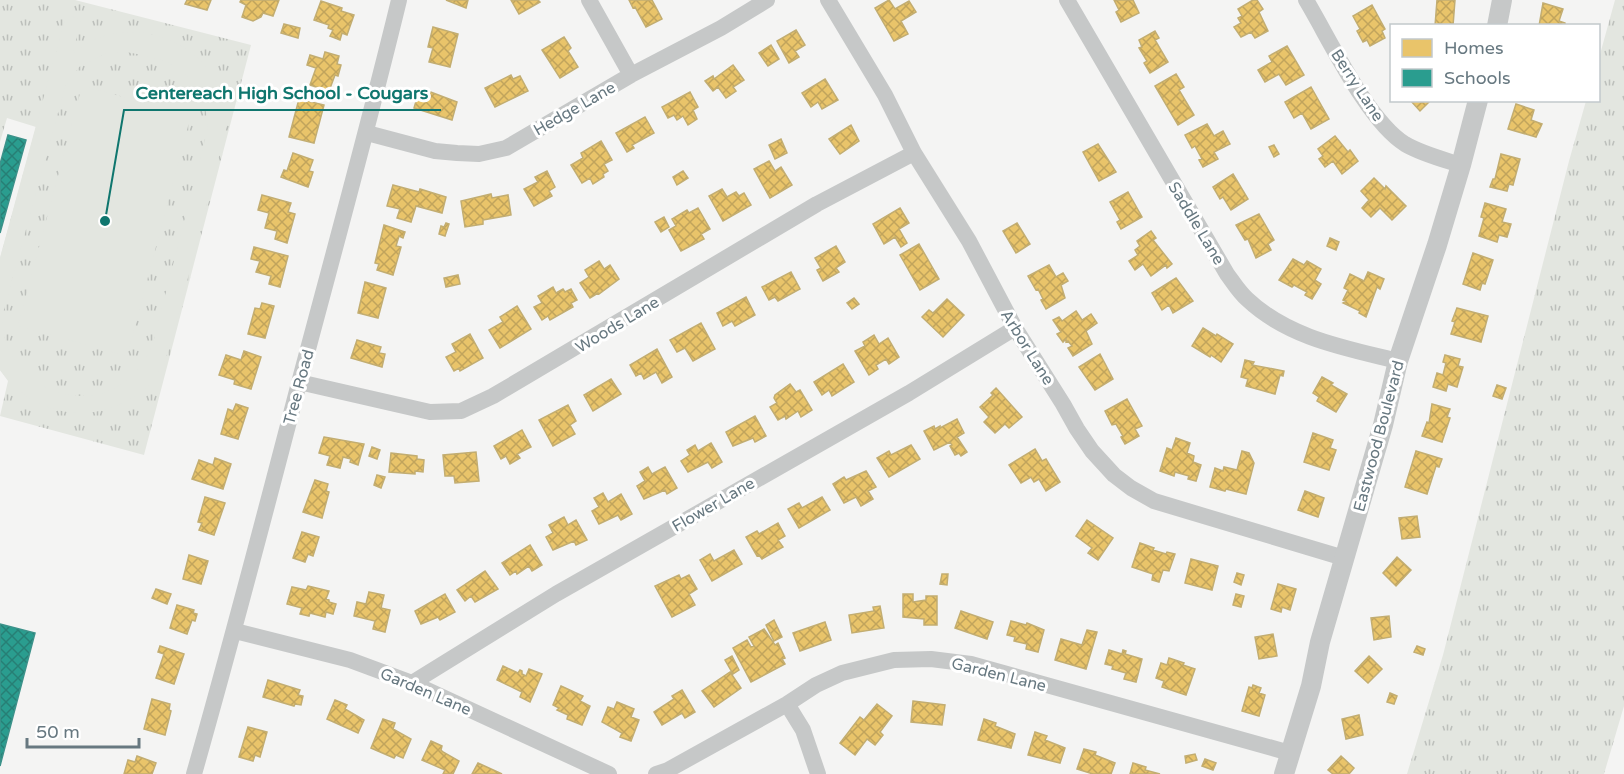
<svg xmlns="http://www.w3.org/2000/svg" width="1624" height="774" viewBox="0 0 1624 774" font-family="'Varela Round',sans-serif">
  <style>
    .grass { fill: url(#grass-tufts) }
    .garden { fill: #e3e6e0; fill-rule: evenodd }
    .homes { fill: url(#homes-cross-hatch); stroke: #c2ad71; stroke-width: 1.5 }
    .schools { fill: url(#schools-cross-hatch); stroke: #3c928a; stroke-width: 1.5 }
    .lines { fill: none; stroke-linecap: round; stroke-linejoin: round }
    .minor { stroke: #c6c8c8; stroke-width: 16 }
    .tertiary { stroke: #c6c8c8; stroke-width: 20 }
    .labels { text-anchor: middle; stroke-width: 6; stroke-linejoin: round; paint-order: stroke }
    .street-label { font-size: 16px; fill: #677880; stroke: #fff }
    .leader { fill: none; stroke: #0f766e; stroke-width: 2 }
    .callout-dot { fill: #0f766e; stroke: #fff; stroke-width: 2 }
    .callout-label { font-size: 18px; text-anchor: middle; font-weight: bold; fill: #0f766e; stroke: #fff; stroke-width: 6; stroke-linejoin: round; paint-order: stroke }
  </style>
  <defs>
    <pattern id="grass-tufts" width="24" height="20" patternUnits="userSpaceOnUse" patternTransform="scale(1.5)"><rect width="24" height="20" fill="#e3e6e0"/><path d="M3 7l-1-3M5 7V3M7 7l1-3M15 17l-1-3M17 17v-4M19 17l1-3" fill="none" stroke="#bcbfbb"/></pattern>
    <pattern id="homes-cross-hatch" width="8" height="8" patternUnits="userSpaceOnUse" patternTransform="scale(1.5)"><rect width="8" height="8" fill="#e9c46a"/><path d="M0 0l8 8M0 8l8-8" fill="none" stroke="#c1a45c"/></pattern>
    <pattern id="schools-cross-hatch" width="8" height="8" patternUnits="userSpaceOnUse" patternTransform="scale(1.5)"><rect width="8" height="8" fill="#2a9d8f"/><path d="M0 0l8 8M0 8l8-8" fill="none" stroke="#277f75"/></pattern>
  </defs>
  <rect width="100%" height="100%" fill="#f4f4f3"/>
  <path class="grass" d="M0 0H75L251 45 144 455 0 416 8 381 0 370V258L36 127 7 118 0 142Z
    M1615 0H1624V706L1604 774H1407L1443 655 1569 161 1586 101 1598 100 1599 58Z"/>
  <path class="garden" d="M66 15 81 19 73 53C82 47 90 40 101 37 153 19 215 51 225 107 226 114 225 122 226 129L171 344C166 359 159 373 149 385 140 394 129 400 118 405 74 424 28 408 0 370V258ZM124 52C173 58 205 74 208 128L154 339C150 351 145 362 136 371 104 411 37 400 13 357 5 345 3 331 2 317L65 87 79 67 107 53Z
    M82 86 191 115 127 356 18 326Z"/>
  <path class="homes" d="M187 0H211L207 10 185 4Z
    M241 0H279L273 16 263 13 261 17 253 21 242 17 246 5 240 2Z
    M446 0H468L466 8Z
    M511 0H538L540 2 519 14Z
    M629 0H652L662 19 646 27 635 7 633 8Z
    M889 0 895 9 909 1 916 12 901 21 908 34 894 41 875 8Z
    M1114 0H1133L1139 13 1121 22 1116 12 1119 10Z
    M1253 0H1257L1263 9 1259 12 1268 31 1255 38 1251 32 1241 37 1234 27 1241 23 1238 18 1242 16 1238 9Z
    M1437 0H1455L1453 26H1435Z
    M321 1 342 8 341 11 354 15 347 35 342 33 340 40 330 36 333 30 328 28 329 25 314 20Z
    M1543 3 1563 9 1559 21 1565 23V26H1539Z
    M1372 5 1385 29 1382 31 1385 38 1370 46 1367 40 1363 42 1357 31 1360 29 1353 16Z
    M284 24 300 28 298 38 281 33Z
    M433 27 458 34 450 67 429 62 433 48 428 47Z
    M796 30 805 45 795 51 799 57 789 63 777 41Z
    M1155 31 1159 38 1155 40 1168 62 1150 73 1144 63 1147 61 1139 48 1142 47 1139 40Z
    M564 37 571 48 568 51 578 67 560 78 542 50Z
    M771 45 779 59 768 66 759 53Z
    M1287 46 1304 75 1286 85 1279 74 1265 82 1258 70 1272 62 1269 56Z
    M325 52 339 56 337 64 341 65 338 76 335 75 329 91 310 85 316 68 307 65 310 55 323 59Z
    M733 65 744 80 733 87 736 91 726 98 718 87 713 91 705 81 713 76 714 79Z
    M1176 74 1184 87 1179 90 1194 115 1178 125 1155 86Z
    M511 75 513 79 520 76 528 91 495 107 485 88Z
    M825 79 838 100 822 109 818 102 811 107 802 93Z
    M1311 87 1329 119 1311 129 1302 113 1294 118 1285 102Z
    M420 88 457 102 452 120 414 108Z
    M690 92 698 107 693 110 697 119 688 125 683 116 677 120 674 115 668 118 662 107Z
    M299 99 324 105 314 143 289 137Z
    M1410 100H1431L1420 111Z
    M1516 104 1534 110 1531 120 1542 124 1536 137 1508 129Z
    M645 117 654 133 632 145 634 148 627 152 616 133Z
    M1207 124 1214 136 1223 131 1230 144 1214 152 1218 159 1203 167 1199 160 1202 159 1195 146 1192 148 1185 135Z
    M851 125 859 141 840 154 829 139Z
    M1335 136 1348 152 1350 150 1358 161 1342 174 1333 161 1325 167 1319 159 1323 156 1318 149Z
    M781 139 787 153 775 159 769 145Z
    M601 141 612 160 604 164 608 171 603 174 604 177 593 184 590 178 582 183 571 165 583 158 581 153Z
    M1098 144 1116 172 1099 181 1083 152Z
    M1274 145 1279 154 1274 157 1269 147Z
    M293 153 313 160 309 171 313 172 308 187 281 177 284 170 287 171Z
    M1501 154 1520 159 1513 185 1509 184 1507 191 1490 187 1493 179H1495Z
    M769 161 775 171 781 167 792 185 770 198 754 169Z
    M547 171 555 187 549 191 552 196 534 206 524 189 538 182 535 177Z
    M683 171 688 178 677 185 673 177Z
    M1233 174 1248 199 1231 210 1223 197 1220 199 1213 187Z
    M1374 178 1385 189 1386 186 1406 206 1392 220 1380 208 1371 217 1362 208 1369 200 1361 191Z
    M393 185 419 192 420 189 446 197 442 213 416 206 411 222 397 218 400 209 387 206Z
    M722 189 727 197 736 192 739 196 744 193 751 205 723 221 709 196Z
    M1128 192 1142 217 1121 229 1117 222 1120 220 1110 202Z
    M491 194 492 198 508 195 511 215 483 220V224L465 227 461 201Z
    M262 195 291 203 288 212 295 214 287 243 275 239 277 231 265 228 269 213 258 210Z
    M1485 203 1506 209 1502 222 1511 224 1507 237 1499 235 1497 242 1479 236 1484 218 1481 217Z
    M698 208 710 229 701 234 704 239 681 251 669 230 676 226 672 219 687 210 689 213Z
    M900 208 909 223 899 229 907 243 901 247 895 237 884 244 873 224Z
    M1259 214 1274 240 1268 244 1271 250 1256 258 1248 239 1245 240 1236 225Z
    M664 217 669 227 661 232 655 222Z
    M446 223 449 224 445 236 439 234 441 226 444 227Z
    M1017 223 1030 244 1016 253 1003 231Z
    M384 225 405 232 403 238 399 236 396 246 401 247 393 275 377 270 379 264 375 263Z
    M1151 231 1156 238 1153 240 1172 264 1167 268 1166 265 1151 276 1143 264 1135 270 1129 261 1138 255 1135 250 1140 246 1137 241Z
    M1330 238 1339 242 1336 250 1327 246Z
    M919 244 939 279 920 290 900 255Z
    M836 246 845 262 836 268 839 272 823 281 817 270 821 268 815 258Z
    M254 247 288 256 280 287 269 284 271 276 256 272 260 261 251 259Z
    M1473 253 1493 260 1485 284 1482 283 1480 290 1463 284Z
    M1293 259 1304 265 1307 261 1321 269 1315 280 1321 284 1312 299 1305 295 1307 292 1294 285 1292 287 1279 280Z
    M599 261 604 269 610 265 619 279 599 294 598 293 590 298 580 283 589 277 585 270Z
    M1049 265 1056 277 1063 273 1068 281 1061 285 1065 298 1046 309 1041 300 1043 299 1038 289 1036 290 1028 276Z
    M791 272 800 289 778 301 775 297 769 300 762 287Z
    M1368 272 1384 279 1380 289 1377 287 1366 317 1359 313 1360 311 1343 303 1346 301 1343 300 1348 290 1344 288 1350 274 1364 281Z
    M458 275 460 284 446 287 444 278Z
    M1176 278 1193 301 1173 313 1169 305 1162 310 1152 293Z
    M365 282 386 288 378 318 358 313Z
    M553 287 556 293 563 289 565 292 571 289 577 300 571 303 573 307 550 320 548 316 542 320 534 307 542 303 538 296Z
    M746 297 755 315 735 326 732 321 723 326 717 313Z
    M854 298 859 304 852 309 847 303Z
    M947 299 964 315 943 337 922 317 929 310 933 313Z
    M262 303 274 306 265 338 248 334 255 308 260 309Z
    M517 306 531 329 500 348 489 330 503 322 500 317Z
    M1457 308 1488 316 1481 342 1451 334 1455 322 1452 321Z
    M1076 311 1082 320 1091 314 1097 323 1086 331 1092 344 1073 356 1068 348 1072 346 1068 341 1066 342V339L1063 342 1057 334 1061 332 1053 320 1059 317 1062 321Z
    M701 323 715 349 693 361 685 348 677 352 670 340Z
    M1203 328 1216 336 1217 334 1233 344 1221 362 1211 355 1210 357 1192 346Z
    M470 334 483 358 460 371 459 368 454 371 446 357 456 352 452 344Z
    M874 335 879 344 888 338 899 357 889 364 886 359 876 365 878 369 869 375 855 351 865 346 863 342Z
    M357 340 381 347 379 353 385 354 382 367 351 358Z
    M657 349 672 377 662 383 656 372 644 379 641 373 636 376 630 365Z
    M244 351 261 357 251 389 234 384 235 380 219 375 226 355 241 360Z
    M1100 354 1113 379 1095 390 1079 367Z
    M1445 355 1460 359 1458 366 1463 367 1457 387 1448 384 1446 391 1433 387 1437 373 1443 375 1446 363 1443 362Z
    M1245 360 1254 362 1252 365 1284 371 1283 376 1280 375 1275 394 1246 386 1248 379 1241 377Z
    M843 364 854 382 832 396 829 390 822 395 814 382Z
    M1322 377 1333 383 1331 385 1347 394 1336 412 1317 401 1319 397 1313 393Z
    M611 379 621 394 593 411 584 395Z
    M790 384 796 392 800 390 812 410 801 417 798 411 786 419 785 416 778 420 770 407 777 403 774 398 775 395Z
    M1497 385 1506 388 1502 399 1493 396Z
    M996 388 1022 417 1009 428 1005 424 995 433 984 422 989 417 980 407 993 395 991 393Z
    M1127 399 1142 426 1135 429 1139 436 1125 444 1121 437 1123 436 1116 424 1112 425 1105 411Z
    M236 404 248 408 238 439 221 434 228 409 233 411Z
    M1432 404 1450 409 1447 417 1450 418 1442 442 1422 436 1427 422 1429 423Z
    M568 405 576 421 570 425 575 434 553 446 539 420Z
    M755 416 766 436 755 442 753 438 733 446 726 432Z
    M957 419 964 433 957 437 967 452 961 456 959 453 955 455 950 446 952 445 950 442 934 450 924 431 934 426 935 429 940 426V428Z
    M522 430 531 447 517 454 520 458 510 464 506 456 501 459 494 446Z
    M1313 433 1333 440 1330 448 1336 450 1329 470 1304 462Z
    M324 437 364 444 358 465 350 462 351 459 343 457 340 468 327 465 330 456 319 453Z
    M1176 438 1190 443 1187 453 1194 456 1193 462 1201 465 1196 481 1188 479 1189 476 1175 472 1174 476 1160 471 1167 448 1172 450Z
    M711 443 722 462 712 468 708 462 688 472 681 461 690 455 687 450 695 445 698 451Z
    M911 445 920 459 889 477 877 458 889 451 891 455Z
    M372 447 380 450 377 459 369 456Z
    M1035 449 1042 461 1046 459 1060 482 1046 491 1039 479 1034 482 1031 477 1021 483 1009 465Z
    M1242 451 1249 453 1254 463 1246 494 1226 489 1225 491 1210 487 1215 468 1223 471 1224 467 1237 470Z
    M1416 451 1442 459 1439 467 1436 466 1427 494 1405 487Z
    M476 452 479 481 455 483 454 476H445L443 455Z
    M391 453 417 456V459L424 460 423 472 415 471V474L389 472Z
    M215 458 231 464 223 489 192 479 199 460 213 465Z
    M648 467 652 474 665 467 677 488 667 494 665 490 644 499 637 486 645 481 640 472Z
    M866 471 876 487 868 491 873 499 861 506 856 497 844 503 833 484 844 477 846 480Z
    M377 475 385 477 381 488 374 485Z
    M315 480 328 484 326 491 329 492 322 518 303 512Z
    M1305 491 1324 498 1318 517 1298 510Z
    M603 493 608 502 621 494 632 514 621 520 618 515 599 524 592 511 599 507 594 498Z
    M205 497 225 503 214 535 199 530 202 523 198 522Z
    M822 497 830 510 799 528 788 509 799 503 802 508Z
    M1417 516 1420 537 1402 539 1399 518Z
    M564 517 568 525 576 520 587 540 576 545 574 541 553 550 546 537 553 533 549 525Z
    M1087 520 1113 538 1098 560 1088 553 1092 548 1076 536Z
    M778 523 785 536 778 540 783 547 762 559 759 555 757 556 746 537 757 531 759 534Z
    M302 532 319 537 313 556 308 554 305 562 293 558Z
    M1140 543 1154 548 1153 550 1166 554 1167 552 1175 554 1169 571 1163 570 1159 582 1152 580 1153 574 1132 567Z
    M530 545 542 565 532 571 529 566 517 574 516 571 510 575 502 563Z
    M734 550 742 564 712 581 700 560 710 554 714 561Z
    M189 555 208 561 201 584 183 579Z
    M1397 557 1411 570 1396 586 1383 573Z
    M1191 559 1218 566 1212 590 1185 583Z
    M485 571 498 589 475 602 471 596 465 601 457 590Z
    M1237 573 1244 575 1241 585 1234 582Z
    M942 574H948L947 585 940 584Z
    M679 575 681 579 689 575 697 589 689 594 695 605 672 617 655 586Z
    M1278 584 1296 589 1290 610 1282 607 1281 612 1271 609Z
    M308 586 329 591 326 599 329 600V602L336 604 333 614 326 612 325 617 310 613 309 616 300 614 302 608 287 604 292 587 306 590Z
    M156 589 171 594 167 604 152 598Z
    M369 592 384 595 381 608 390 610 385 632 373 629 375 621 354 616 357 602 366 604Z
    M445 594 455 612 440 620 438 617 421 624 415 611Z
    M903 594H913V602L926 600V596H937V625H924V619L903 617Z
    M1236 594 1244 596 1241 607 1233 605Z
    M177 605 194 610 193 613 197 614 195 621 192 620 187 634 170 628Z
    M880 606 884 628 852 633 849 615 874 611 873 607Z
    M961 611 993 622 987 639 955 628Z
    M1389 616 1391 637 1374 640 1371 618Z
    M774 620 782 637 774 641 766 625Z
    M1011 621 1026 625 1027 623 1044 630 1038 652 1026 649 1027 644 1014 641 1015 637 1007 635Z
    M825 622 831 640 800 651 793 633Z
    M764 629 775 645 778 643 785 658 782 659 785 664 751 682 733 648 747 640 751 647 754 646 749 637Z
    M1087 630 1097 632 1086 669 1055 660 1061 639 1082 645Z
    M1273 634 1277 656 1259 659 1255 637Z
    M160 646 184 654 174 684 156 678 164 654 158 652Z
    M1417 646 1425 649 1423 655 1414 652Z
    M1109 650 1122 654 1123 650 1126 651 1125 654 1142 659 1136 682 1124 679 1126 673 1112 669 1113 666 1105 664Z
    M732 656 739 670 733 674 725 660Z
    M1369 656 1382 669 1368 683 1355 671Z
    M1169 658 1184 663 1183 665 1195 669 1186 695 1162 687 1164 681 1156 678 1161 663 1167 665Z
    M503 666 518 673 520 670 522 671V674L526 676 529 669 542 674 530 702 520 697 522 692 497 680Z
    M730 672 741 688 714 707 702 691Z
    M268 680 300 690 298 695 303 696 301 705 295 704 294 706 263 697Z
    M1253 685 1261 688 1259 693 1265 695 1259 716 1242 711 1249 687 1252 688Z
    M561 686 583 696 580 701 590 706 582 725 567 719 568 715 557 710 559 708 553 705Z
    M682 690 695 712 685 718 682 713 662 725 654 712 674 699 672 696Z
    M1390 693 1397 696 1394 704 1387 702Z
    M152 699 170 704 169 710 171 711 165 735 144 729Z
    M335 700 347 705 345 709 364 720 358 733 327 719Z
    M913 701 945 705 942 725 911 722Z
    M617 702 634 709 631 717 639 720 631 741 620 737 622 733 602 722 608 707 614 709Z
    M877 704 892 716 880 732 883 735 875 745 867 739 855 755 840 743 860 717 864 720Z
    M1359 715 1363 735 1346 739 1342 719Z
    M383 719 395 723 393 729 411 739 403 758 396 755 394 758 371 748Z
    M984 719 996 723 995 726 1015 734 1011 748 978 740Z
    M248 727 267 732 260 757 255 755 253 761 239 757Z
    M1035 732 1047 736 1045 740 1065 748 1060 763 1028 755Z
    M431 741 442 746 441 750 443 752 459 761 453 774H443L445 770 422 760Z
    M1084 749 1096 752 1095 755 1115 763 1111 774H1093L1077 769Z
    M1195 754 1197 760 1186 763 1185 756Z
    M137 756 156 763 152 774H124L128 760 135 762Z
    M1341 756 1354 768 1349 774H1333L1328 770Z
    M1205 759 1216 763 1213 770 1202 766Z
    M478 763 502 774H472Z
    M1133 763 1146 767 1145 770 1160 774H1130Z"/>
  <path class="schools" d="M8 135 26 140 0 233V164Z
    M0 624 35 633 0 766Z"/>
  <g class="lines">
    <path class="minor" d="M589 0 631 75
      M828 0 885 95 914 153 969 241 1015 328 1063 404 1077 429 1092 451 1114 475 1131 488 1154 501 1344 558
      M1067 0 1227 274C1233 282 1239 292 1247 299 1288 338 1345 348 1398 361
      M1306 0C1330 40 1367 120 1405 144 1422 154 1442 159 1461 165
      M367 133 435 151 457 153 479 154 506 148 631 75 721 28 767 0
      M299 382 430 412 461 411 493 396 817 204 914 153
      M235 631 350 660 412 683 609 774
      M412 683 556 594 909 393 1015 328
      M787 704 803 730 818 774
      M194 774C231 644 265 514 299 383 333 255 368 128 399 0
      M656 774 668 770 787 704 816 685 842 673 894 660 931 659 971 664 1290 753"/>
    <path class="tertiary" d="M1497 26 1502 0
      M1284 774 1311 686 1320 642 1383 425 1398 361 1437 245 1461 165 1478 100"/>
  </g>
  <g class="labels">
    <g class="street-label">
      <text transform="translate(1358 85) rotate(57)" y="6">Berry Lane</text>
      <text transform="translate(574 108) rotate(-30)" y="6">Hedge Lane</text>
      <text transform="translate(1197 223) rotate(59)" y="6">Saddle Lane</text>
      <text transform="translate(617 324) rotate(-31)" y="6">Woods Lane</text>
      <text transform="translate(1028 347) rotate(58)" y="6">Arbor Lane</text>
      <text transform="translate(298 387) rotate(-75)" y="6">Tree Road</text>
      <text transform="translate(1378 436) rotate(-75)" y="6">Eastwood Boulevard</text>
      <text transform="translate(713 504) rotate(-30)" y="6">Flower Lane</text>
      <text transform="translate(999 674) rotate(14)" y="6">Garden Lane</text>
      <text transform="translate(426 691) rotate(23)" y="6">Garden Lane</text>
    </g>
  </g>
  <path class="leader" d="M105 221L124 110H441"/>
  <circle class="callout-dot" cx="105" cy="221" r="6"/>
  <g class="callout-label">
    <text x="282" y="99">Centereach High School - Cougars</text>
  </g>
  <rect x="1390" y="24" width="210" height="78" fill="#ffffff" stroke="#c2c9cc" stroke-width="1.5"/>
  <rect x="1402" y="39" width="30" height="18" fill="#e9c46a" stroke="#c2c9cc" stroke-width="1.5"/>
  <text x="1444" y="54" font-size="18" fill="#677880">Homes</text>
  <rect x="1402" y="69" width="30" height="18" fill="#2a9d8f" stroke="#c2c9cc" stroke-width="1.5"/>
  <text x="1444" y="84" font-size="18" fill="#677880">Schools</text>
  <path d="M27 738v9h112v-9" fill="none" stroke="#677880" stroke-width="3"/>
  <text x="36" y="738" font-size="18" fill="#677880" stroke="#ffffff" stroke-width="4.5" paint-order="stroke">50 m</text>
</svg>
